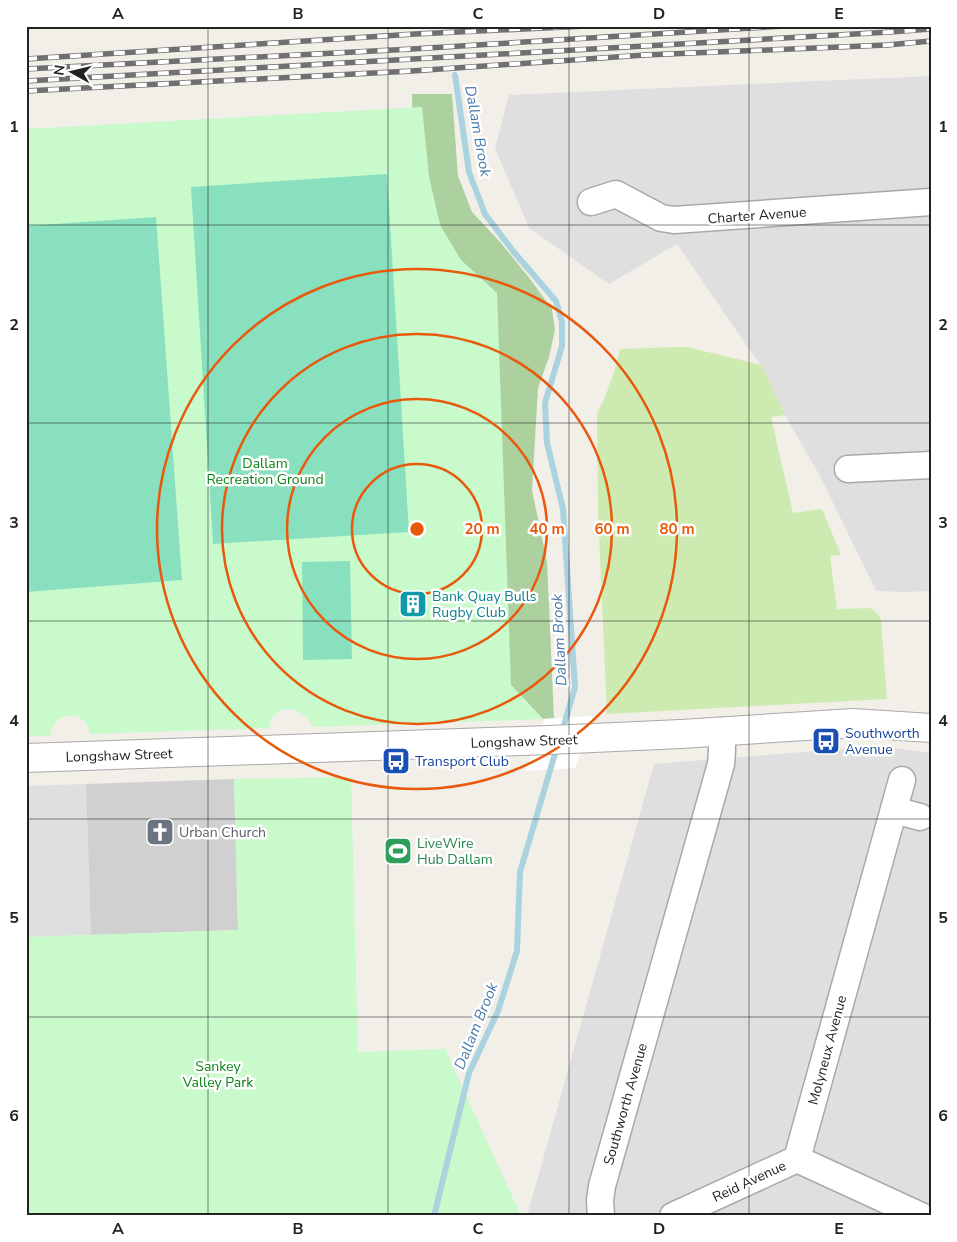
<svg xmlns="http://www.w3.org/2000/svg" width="957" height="1242" viewBox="0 0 957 1242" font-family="'Nunito Sans',sans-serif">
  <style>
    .residential { fill: #e0dfdf }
    .religious { fill: #d0d0d0 }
    .grass { fill: #cdebb0 }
    .forest { fill: #add19e }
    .park { fill: #c8facc }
    .pitch { fill: #88e0be }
    .pier { fill: #fff }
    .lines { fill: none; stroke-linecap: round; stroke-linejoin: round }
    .stream { stroke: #aad3df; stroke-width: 6 }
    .minor-casing { stroke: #a9a9a9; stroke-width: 29 }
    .tertiary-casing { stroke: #a9a9a9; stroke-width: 30 }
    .minor { stroke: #fff; stroke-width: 26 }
    .tertiary { stroke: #fff; stroke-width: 28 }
    .rail-casing { stroke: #707070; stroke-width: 5.5 }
    .rail { stroke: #fff; stroke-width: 4; stroke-dasharray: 11; stroke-linecap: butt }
    .grid { fill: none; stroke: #222; stroke-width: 1; stroke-opacity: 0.55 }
    .ring { fill: none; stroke: #e8590c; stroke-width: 2.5 }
    .labels { text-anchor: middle; stroke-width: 5; stroke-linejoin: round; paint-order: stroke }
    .street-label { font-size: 14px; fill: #222; stroke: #fff }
    .park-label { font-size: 14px; fill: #0c8416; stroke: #fff }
    .culture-label { font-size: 14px; fill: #0d838f; stroke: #fff; text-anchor: start }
    .transit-label { font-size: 14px; fill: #164399; stroke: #fff; text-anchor: start }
    .worship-label { font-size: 14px; fill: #5b616d; stroke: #fff; text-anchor: start }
    .leisure-label { font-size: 14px; fill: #27864d; stroke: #fff; text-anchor: start }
    .water-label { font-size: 15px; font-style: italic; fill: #4a7aab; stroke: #fff }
    .centre { fill: #e8590c; stroke: #fff; stroke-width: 2.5 }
    .ring-label { font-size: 15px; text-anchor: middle; font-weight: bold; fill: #e8590c; stroke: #fff; stroke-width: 5; stroke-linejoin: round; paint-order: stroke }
    .neatline { fill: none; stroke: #222; stroke-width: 2 }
    .grid-label { font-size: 16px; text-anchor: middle; font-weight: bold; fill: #222 }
  </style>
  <rect width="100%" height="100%" fill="#f2efe9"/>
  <path class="residential" d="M931 76V591L905 592 876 591 820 476 785 415 764 369 747 346 677 244 609 284 529 228 495 148 509 95Z
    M878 746 931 753V1216H527L654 764Z
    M86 784 91 935 26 937V786Z"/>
  <path class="religious" d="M234 779 238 930 91 935 86 784Z"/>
  <path class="grass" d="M676 347H687L762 365 764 369 785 415 771 417 793 513 822 509 841 555 830 556 837 609 870 608 877 613 881 620 887 699 607 714 598 512 597 414 605 397 614 372 620 349Z"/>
  <path class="forest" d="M412 94H452L458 176 472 212 501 243 530 279 552 309 555 330 549 357 538 388 532 490 547 562 554 718 543 719 511 685 453 265 413 138Z"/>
  <path class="park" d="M422 107 429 176 440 225 461 260 497 293 511 685 543 719 313 727C303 705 272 702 269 728L90 734C86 708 53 710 50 736H26V129Z
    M351 777 358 1052 445 1049 521 1216H26V937L238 930 234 779Z"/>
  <path class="pitch" d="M387 174 409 532 213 544 191 187Z
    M156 217 182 580 26 592V226Z
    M350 561 352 659 303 660 302 562Z"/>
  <path class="pier" d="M593 716 575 768 525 771 544 719Z"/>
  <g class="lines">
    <path class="stream" d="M455 75 469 172 485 214 513 251 556 301 562 322V346L545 403 547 443 563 509 575 687 562 732
      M434 1216 469 1073 498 1011 517 951 520 872 557 747"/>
    <defs>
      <path id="minor" d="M591 202 616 194 661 218 674 220 931 202
        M848 469 931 465
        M902 780 797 1159 921 1216
        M894 810 920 817
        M601 1216 600 1200 602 1186 721 764 722 751V731
        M673 1216 797 1159"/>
      <path id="tertiary" d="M26 758 549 740 681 734 853 723 931 728"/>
    </defs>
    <use href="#minor" class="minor-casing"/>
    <use href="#tertiary" class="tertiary-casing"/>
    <use href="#minor" class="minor"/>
    <use href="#tertiary" class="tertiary"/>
    <defs>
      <path id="rail" d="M26 59 415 34 586 26
        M26 69 412 49 784 26
        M26 81 890 32 931 29
        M26 91 412 71 645 55 887 45 931 41"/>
    </defs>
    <use href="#rail" class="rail-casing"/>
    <use href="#rail" class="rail"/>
  </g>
  <path class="grid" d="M208 26V1216M388 26V1216M569 26V1216M749 26V1216M26 225H931M26 423H931M26 621H931M26 819H931M26 1017H931"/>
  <g class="ring">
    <circle cx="417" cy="529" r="65"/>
    <circle cx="417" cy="529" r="130"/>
    <circle cx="417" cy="529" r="195"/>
    <circle cx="417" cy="529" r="260"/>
  </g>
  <defs>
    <symbol id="building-square" viewBox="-11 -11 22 22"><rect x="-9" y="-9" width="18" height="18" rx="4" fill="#0f9aa8" stroke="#fff"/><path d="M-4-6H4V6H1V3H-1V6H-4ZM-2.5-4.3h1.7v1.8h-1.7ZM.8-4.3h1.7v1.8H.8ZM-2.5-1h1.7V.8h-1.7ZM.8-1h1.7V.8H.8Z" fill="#fff"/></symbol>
    <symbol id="bus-square" viewBox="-11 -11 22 22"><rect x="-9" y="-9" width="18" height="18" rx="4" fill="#1a4fb4" stroke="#fff"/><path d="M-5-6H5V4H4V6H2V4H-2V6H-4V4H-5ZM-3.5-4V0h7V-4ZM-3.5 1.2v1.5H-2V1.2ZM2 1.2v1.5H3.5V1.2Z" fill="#fff"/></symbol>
    <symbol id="church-square" viewBox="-11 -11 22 22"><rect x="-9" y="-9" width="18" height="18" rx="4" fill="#6b7280" stroke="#fff"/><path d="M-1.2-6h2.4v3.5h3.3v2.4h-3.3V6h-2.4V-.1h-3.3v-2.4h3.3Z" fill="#fff"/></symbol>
    <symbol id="stadium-square" viewBox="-11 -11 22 22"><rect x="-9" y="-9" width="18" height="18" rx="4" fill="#2e9e5b" stroke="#fff"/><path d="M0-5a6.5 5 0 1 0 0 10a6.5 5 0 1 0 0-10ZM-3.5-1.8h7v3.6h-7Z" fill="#fff"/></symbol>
  </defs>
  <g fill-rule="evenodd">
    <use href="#building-square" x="397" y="588" width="32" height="32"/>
    <use href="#bus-square" x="810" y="725" width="32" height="32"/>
    <use href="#bus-square" x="380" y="745" width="32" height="32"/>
    <use href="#church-square" x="144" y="816" width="32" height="32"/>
    <use href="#stadium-square" x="382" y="835" width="32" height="32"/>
  </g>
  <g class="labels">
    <g class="street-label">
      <text transform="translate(757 215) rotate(-4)" y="5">Charter Avenue</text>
      <text transform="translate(524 741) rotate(-2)" y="5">Longshaw Street</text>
      <text transform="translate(119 755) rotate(-2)" y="5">Longshaw Street</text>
      <text transform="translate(827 1050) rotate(-75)" y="5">Molyneux Avenue</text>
      <text transform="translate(625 1104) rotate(-74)" y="5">Southworth Avenue</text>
      <text transform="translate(749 1181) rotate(-25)" y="5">Reid Avenue</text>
    </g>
    <g class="park-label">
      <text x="265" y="468">Dallam<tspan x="265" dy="16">Recreation Ground</tspan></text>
      <text x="218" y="1071">Sankey<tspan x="218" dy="16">Valley Park</tspan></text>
    </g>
    <g class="culture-label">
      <text x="432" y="601">Bank Quay Bulls<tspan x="432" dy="16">Rugby Club</tspan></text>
    </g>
    <g class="transit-label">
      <text x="845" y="738">Southworth<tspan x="845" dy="16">Avenue</tspan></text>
      <text x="415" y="766">Transport Club</text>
    </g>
    <g class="worship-label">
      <text x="179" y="837">Urban Church</text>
    </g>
    <g class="leisure-label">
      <text x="417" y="848">LiveWire<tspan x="417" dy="16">Hub Dallam</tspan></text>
    </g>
    <g class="water-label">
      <text transform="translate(478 131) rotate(80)" y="5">Dallam Brook</text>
      <text transform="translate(559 640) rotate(-93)" y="5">Dallam Brook</text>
      <text transform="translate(476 1026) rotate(-68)" y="5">Dallam Brook</text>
    </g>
  </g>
  <circle cx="417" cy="529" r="8" class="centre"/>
  <g class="ring-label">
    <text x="482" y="534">20 m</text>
    <text x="547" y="534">40 m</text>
    <text x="612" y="534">60 m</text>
    <text x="677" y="534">80 m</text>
  </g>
  <rect width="957" height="1242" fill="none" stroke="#ffffff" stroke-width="55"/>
  <g transform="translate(72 72) rotate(278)" stroke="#ffffff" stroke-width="4" paint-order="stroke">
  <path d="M0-4L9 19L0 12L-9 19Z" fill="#222222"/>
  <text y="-8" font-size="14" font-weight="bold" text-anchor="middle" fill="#222222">N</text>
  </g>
  <rect x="28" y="28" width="902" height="1186" class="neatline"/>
  <g class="grid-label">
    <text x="118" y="19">A</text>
    <text x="298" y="19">B</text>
    <text x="478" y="19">C</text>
    <text x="659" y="19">D</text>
    <text x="839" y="19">E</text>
    <text x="14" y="132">1</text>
    <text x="943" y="132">1</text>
    <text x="14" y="330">2</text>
    <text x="943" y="330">2</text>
    <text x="14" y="528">3</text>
    <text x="943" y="528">3</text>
    <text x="14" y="726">4</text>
    <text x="943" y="726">4</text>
    <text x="14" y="923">5</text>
    <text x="943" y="923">5</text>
    <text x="14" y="1121">6</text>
    <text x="943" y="1121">6</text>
    <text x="118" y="1234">A</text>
    <text x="298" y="1234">B</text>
    <text x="478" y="1234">C</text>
    <text x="659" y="1234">D</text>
    <text x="839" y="1234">E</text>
  </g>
</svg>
